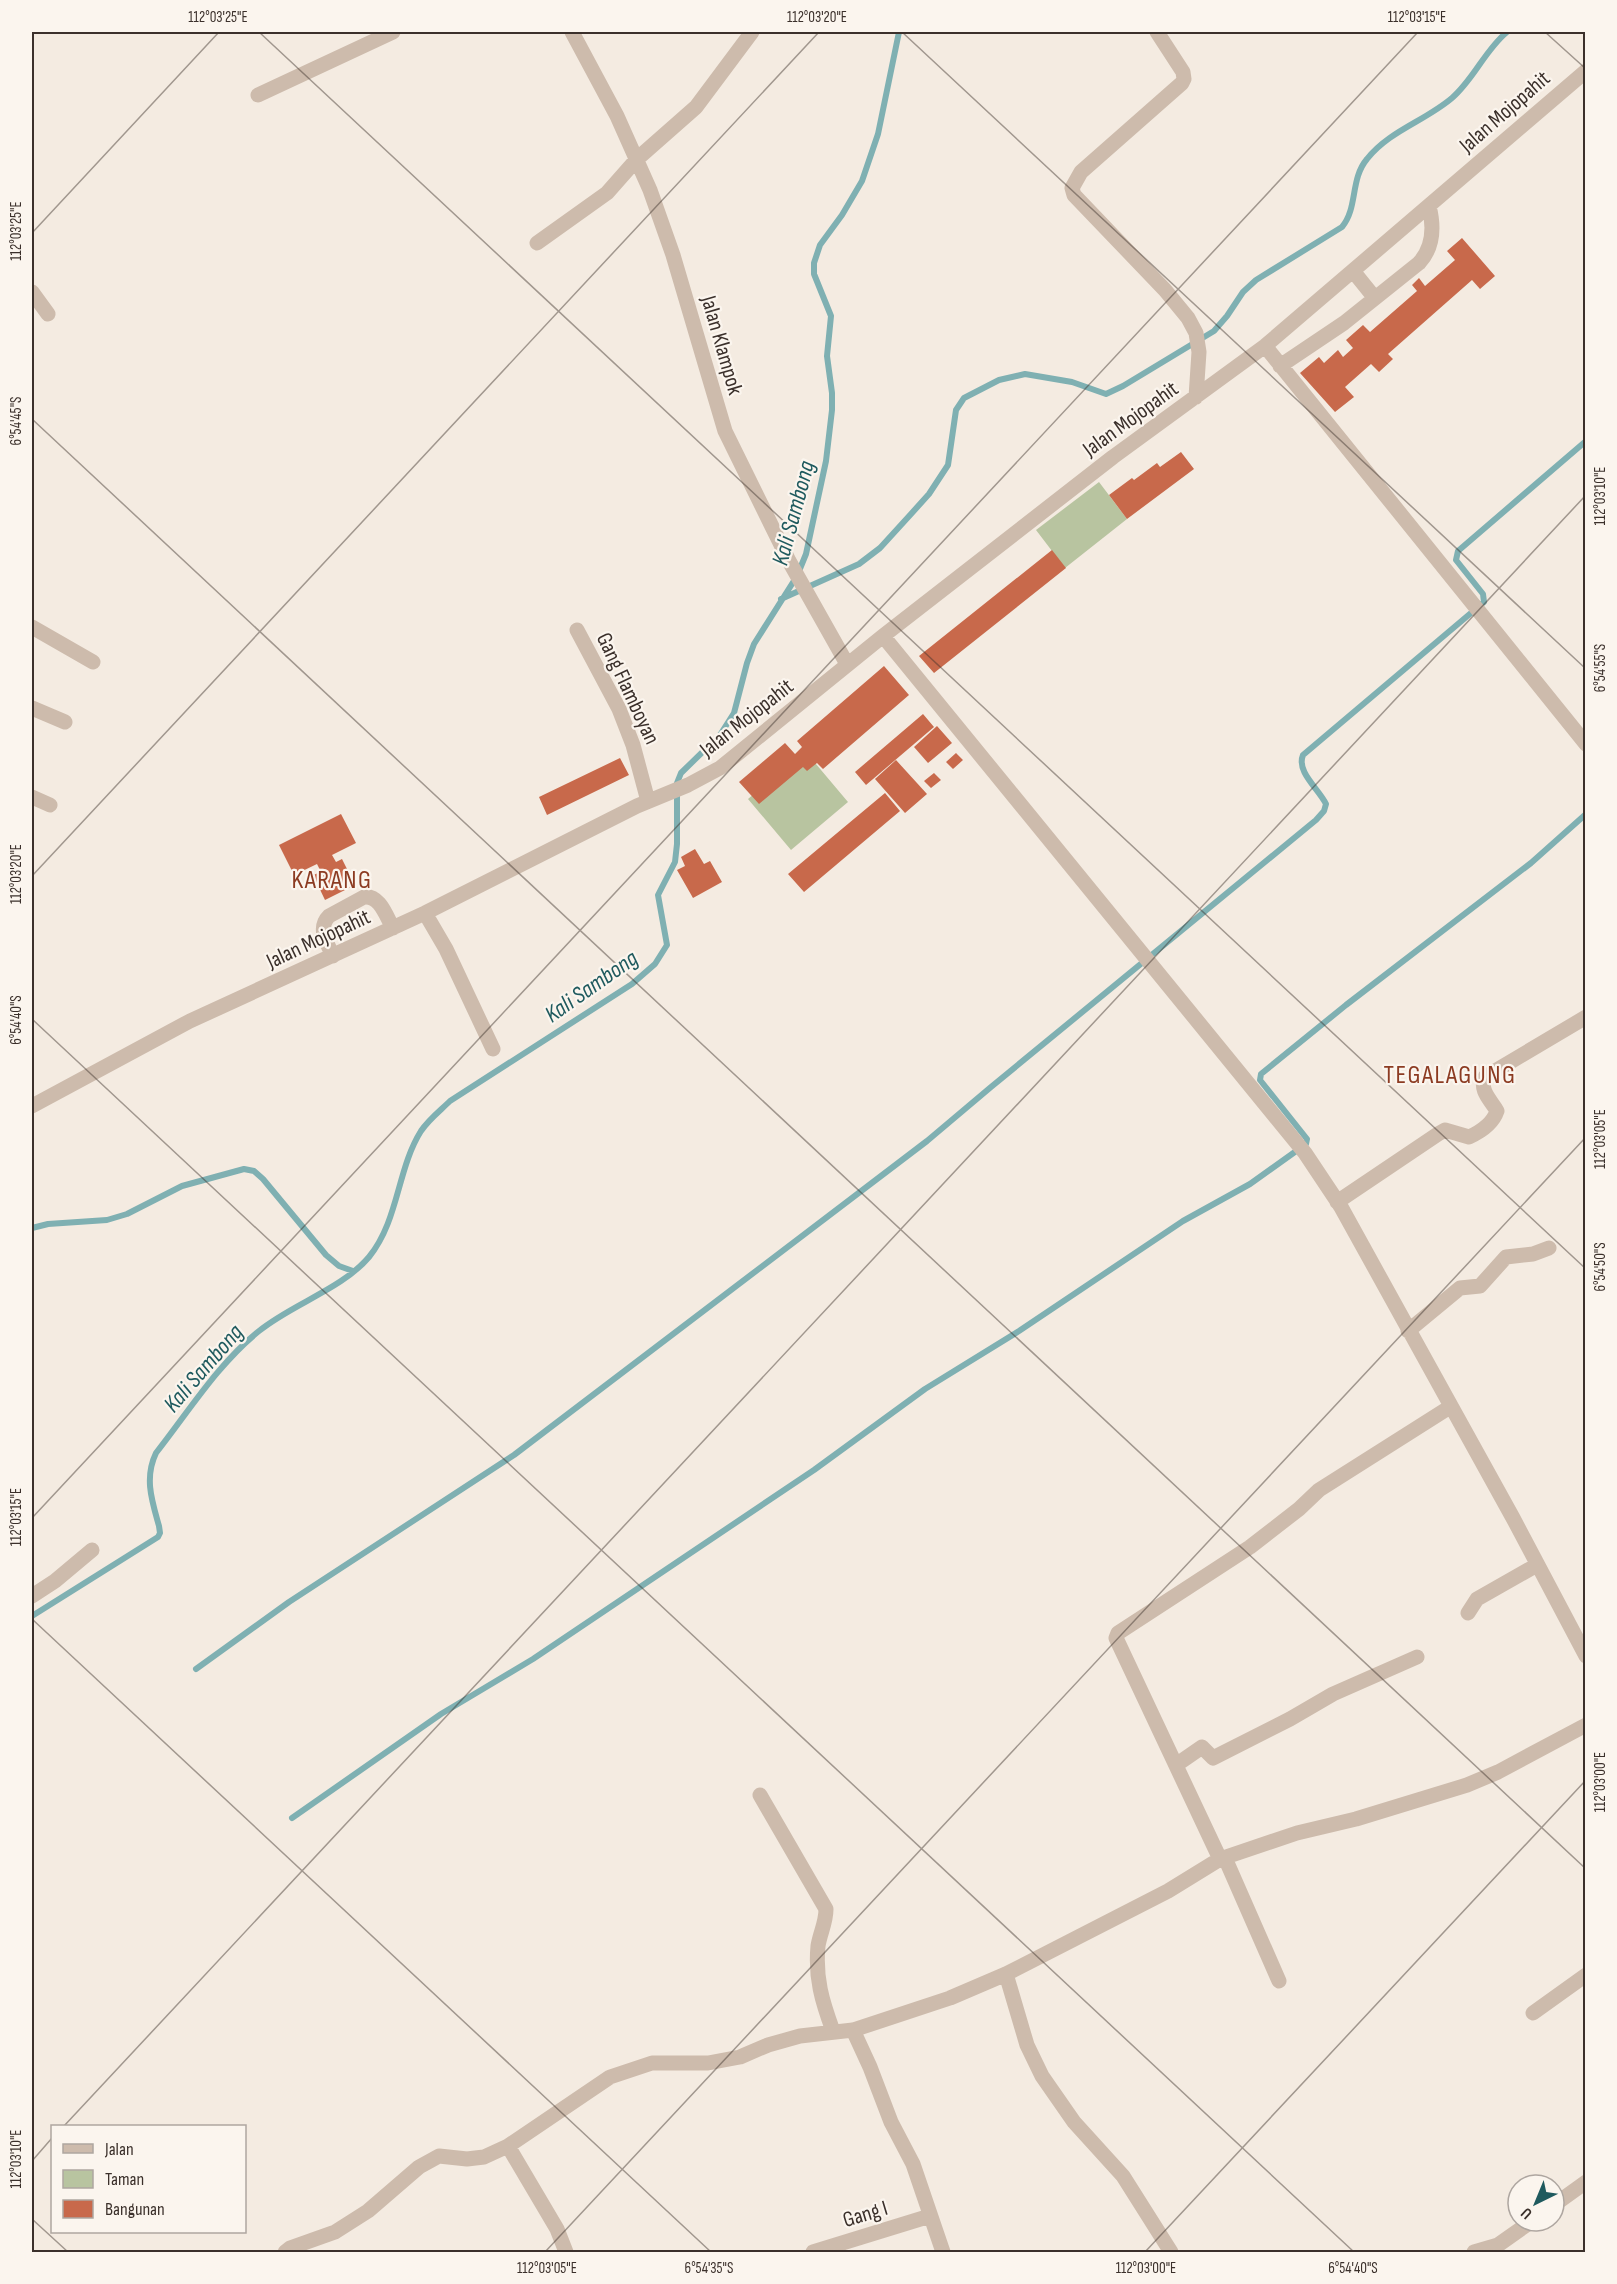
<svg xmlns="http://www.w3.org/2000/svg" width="1617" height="2284" viewBox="0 0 1617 2284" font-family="'Sofia Sans Condensed',sans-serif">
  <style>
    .green { fill: #b8c4a0 }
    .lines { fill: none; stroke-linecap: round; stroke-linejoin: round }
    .stream { stroke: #7fb0b2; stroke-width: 6 }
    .building { fill: #c8694b }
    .minor { stroke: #cdbbac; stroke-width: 15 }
    .ticks { fill: none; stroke: #3b302b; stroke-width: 1.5; stroke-opacity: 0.45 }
    .labels { text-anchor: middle; stroke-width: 4.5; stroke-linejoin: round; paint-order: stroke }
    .street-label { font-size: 22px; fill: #3b302b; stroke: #fbf5ee }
    .water-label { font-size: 24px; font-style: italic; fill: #1f5a5e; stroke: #fbf5ee }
    .quarter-label { font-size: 26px; letter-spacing: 1.5px; fill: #8c3b22; stroke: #fbf5ee }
    .neatline { fill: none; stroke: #3b302b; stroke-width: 2 }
    .ticks-label { font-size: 15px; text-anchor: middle; fill: #3b302b }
  </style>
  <rect width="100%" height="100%" fill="#f4ebe1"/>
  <path class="green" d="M1099 482 1127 519 1065 568 1036 530Z
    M805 751 848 802 791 850 748 799Z"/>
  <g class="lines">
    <path class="stream" d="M781 599 859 564 880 548 911 514 929 494 948 465 956 410 964 398 999 380 1025 374 1072 382 1106 394 1123 386 1214 331 1227 316 1243 292 1256 280 1342 227C1358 208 1350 179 1367 159 1389 131 1425 121 1452 98 1474 79 1485 50 1507 32
      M32 1228 48 1224 107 1220 127 1214 182 1186 244 1169 254 1171 263 1179 326 1255 339 1266 353 1271
      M32 1616 158 1537 160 1533 159 1526C152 1501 144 1478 156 1453 189 1411 218 1364 259 1331 292 1304 342 1289 369 1257 399 1220 397 1169 421 1131 429 1119 441 1110 450 1101L632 984 655 964 667 945 658 895 675 862 677 844V783L681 773 720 735 734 713 747 663 754 644 797 576 806 554 826 461 832 410V393L827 356 831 316 814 274V263L820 245 842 215 862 181 878 134 899 32
      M196 1669 289 1602 514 1455 927 1141 991 1087 1316 820 1324 811 1326 804C1319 789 1296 772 1303 755L1484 602 1483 594 1456 560 1458 551 1586 441
      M292 1818 441 1714 533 1659 814 1470 925 1389 1019 1331 1183 1221 1250 1184 1306 1144 1307 1139 1260 1080 1261 1074 1346 1005 1531 863 1586 814"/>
  </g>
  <path class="building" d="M1462 238 1495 276 1480 289 1472 280 1388 354 1393 359 1379 372 1371 364 1345 387 1354 397 1335 412 1300 373 1319 357 1324 363 1338 350 1343 357 1353 348 1346 340 1363 325 1370 332 1417 291 1412 285 1419 278 1425 286 1455 260 1447 251Z
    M1181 452 1194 469 1127 519 1109 495 1132 478 1134 480 1157 463 1160 467Z
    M1052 550 1066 568 934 673 919 656Z
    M884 666 909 695 823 769 817 763 807 771 803 767 759 804 739 782 785 743 795 754 802 747 797 741Z
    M923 714 934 727 866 785 855 772Z
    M937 726 952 743 928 763 914 747Z
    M956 753 963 760 953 769 946 762Z
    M620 758 629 775 547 815 539 797Z
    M896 760 927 794 905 813 875 779Z
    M934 773 941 780 931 788 924 781Z
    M885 793 900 811 804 892 788 874Z
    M341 814 356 843 332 855 336 862 342 859 355 885 325 900 313 875 321 872 317 864 294 875 279 845Z
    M695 849 704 864 710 861 722 882 693 898 677 870 685 866 681 857Z"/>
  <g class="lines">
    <path class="minor" d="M572 32 617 116 650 190 673 255 725 431 789 561 847 664
      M1157 32 1183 72 1184 79 1182 83 1081 172 1072 188 1074 195 1165 290 1188 318 1196 333 1199 352 1196 397
      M258 95 393 32
      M537 243 607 193 637 159 696 107 752 32
      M1353 271 1374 297
      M32 292 48 314
      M1265 346 1586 744
      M1280 366 1344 323 1419 263C1434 247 1434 226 1429 206
      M32 627 93 662
      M577 630 619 709 633 745 648 801
      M883 636 1305 1153 1341 1207 1513 1518 1586 1656
      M32 708 65 722
      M32 797 50 805
      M425 913 446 949 493 1049
      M333 956C327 943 317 928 329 916L364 897C380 895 386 916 393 928
      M32 1106 190 1021 425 913 637 806 688 785 720 768 883 636 1113 457 1265 346 1586 71
      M1337 1202 1438 1134 1445 1130 1469 1137C1480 1132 1493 1123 1497 1111 1491 1100 1479 1091 1485 1077L1586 1017
      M1408 1331 1460 1288 1480 1286 1506 1257 1533 1254 1549 1248
      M32 1596 55 1581 92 1550
      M1468 1613 1477 1599 1537 1565
      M1176 1765 1202 1747 1213 1758 1290 1719 1333 1694 1417 1657
      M760 1795 826 1909C826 1923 820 1933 818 1946 815 1978 822 2001 833 2031
      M1225 1858 1279 1981
      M1220 1859 1116 1638 1118 1633 1250 1547 1299 1509 1319 1490 1450 1407
      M1006 1974 1027 2045 1042 2076 1074 2122 1123 2176 1171 2252
      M1533 2013 1586 1975
      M853 2030 870 2067 891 2122 913 2164 943 2252
      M508 2146 557 2229 566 2252
      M1554 2205 1586 2182
      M285 2252 290 2248 335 2232 368 2211 419 2167 439 2156 467 2159 484 2157 508 2146 610 2077 652 2063H708L740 2057 768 2045 800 2036 853 2030 950 1998 1006 1974 1168 1891 1220 1859 1297 1833 1356 1819 1467 1785 1498 1772 1586 1725
      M813 2252 930 2216
      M1474 2252 1498 2245 1532 2221"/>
  </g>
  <path class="ticks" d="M259 32 1586 1269M902 32 1586 669M1545 32 1586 69M32 233 219 32M32 419 1586 1869M32 876 819 32M32 1019 1354 2252M32 1518 1418 32M32 1619 711 2252M64 2126 1586 495M32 2161 52 2138M32 2219 68 2252M545 2252 1586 1137M1145 2252 1586 1780"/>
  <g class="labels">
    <g class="street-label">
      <text transform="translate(1504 111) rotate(-41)" y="8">Jalan Mojopahit</text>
      <text transform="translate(723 345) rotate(74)" y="8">Jalan Klampok</text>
      <text transform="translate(1130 418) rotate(-36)" y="8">Jalan Mojopahit</text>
      <text transform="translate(629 688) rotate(65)" y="8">Gang Flamboyan</text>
      <text transform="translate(746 717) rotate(-38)" y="8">Jalan Mojopahit</text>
      <text transform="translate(318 938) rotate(-25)" y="8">Jalan Mojopahit</text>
      <text transform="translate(865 2213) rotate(-17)" y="8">Gang I</text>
    </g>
    <g class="water-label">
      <text transform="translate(793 513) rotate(-75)" y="8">Kali Sambong</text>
      <text transform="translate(591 986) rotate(-35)" y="8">Kali Sambong</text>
      <text transform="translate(203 1368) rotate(-49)" y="8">Kali Sambong</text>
    </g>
    <g class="quarter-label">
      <text x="332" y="888">KARANG</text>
      <text x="1450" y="1083">TEGALAGUNG</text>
    </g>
  </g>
  <rect width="1617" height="2284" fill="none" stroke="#fbf5ee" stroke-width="66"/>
  <rect x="51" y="2125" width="195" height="108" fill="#fbf5ee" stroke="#aea6a0" stroke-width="1.5"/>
  <rect x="63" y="2144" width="30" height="9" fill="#cdbbac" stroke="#aea6a0" stroke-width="1.5"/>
  <text x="105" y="2155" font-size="18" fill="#3b302b">Jalan</text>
  <rect x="63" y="2170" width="30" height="18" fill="#b8c4a0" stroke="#aea6a0" stroke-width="1.5"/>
  <text x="105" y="2185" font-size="18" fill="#3b302b">Taman</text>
  <rect x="63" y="2200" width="30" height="18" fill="#c8694b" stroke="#aea6a0" stroke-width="1.5"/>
  <text x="105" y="2215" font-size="18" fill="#3b302b">Bangunan</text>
  <g transform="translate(1536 2203) rotate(223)"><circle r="28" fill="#fbf5ee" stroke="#aea6a0" stroke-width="1.5"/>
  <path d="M0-4.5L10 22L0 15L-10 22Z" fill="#1f5a5e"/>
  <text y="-9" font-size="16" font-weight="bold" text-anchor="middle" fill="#3b302b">U</text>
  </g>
  <rect x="33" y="33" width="1551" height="2218" class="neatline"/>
  <g class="ticks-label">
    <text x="218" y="22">112°03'25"E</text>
    <text x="817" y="22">112°03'20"E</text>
    <text x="1417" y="22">112°03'15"E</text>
    <text transform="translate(16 231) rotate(-90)" y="5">112°03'25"E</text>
    <text transform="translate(16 421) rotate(-90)" y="5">6°54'45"S</text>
    <text transform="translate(1600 496) rotate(-90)" y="5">112°03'10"E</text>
    <text transform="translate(1600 668) rotate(-90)" y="5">6°54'55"S</text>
    <text transform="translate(16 874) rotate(-90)" y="5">112°03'20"E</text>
    <text transform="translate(16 1020) rotate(-90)" y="5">6°54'40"S</text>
    <text transform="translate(1600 1139) rotate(-90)" y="5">112°03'05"E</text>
    <text transform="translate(1600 1267) rotate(-90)" y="5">6°54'50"S</text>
    <text transform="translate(16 1517) rotate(-90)" y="5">112°03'15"E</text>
    <text transform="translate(1600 1782) rotate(-90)" y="5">112°03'00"E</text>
    <text transform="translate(16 2159) rotate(-90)" y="5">112°03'10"E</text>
    <text x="547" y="2273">112°03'05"E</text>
    <text x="709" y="2273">6°54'35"S</text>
    <text x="1146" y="2273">112°03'00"E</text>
    <text x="1353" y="2273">6°54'40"S</text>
  </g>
</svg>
